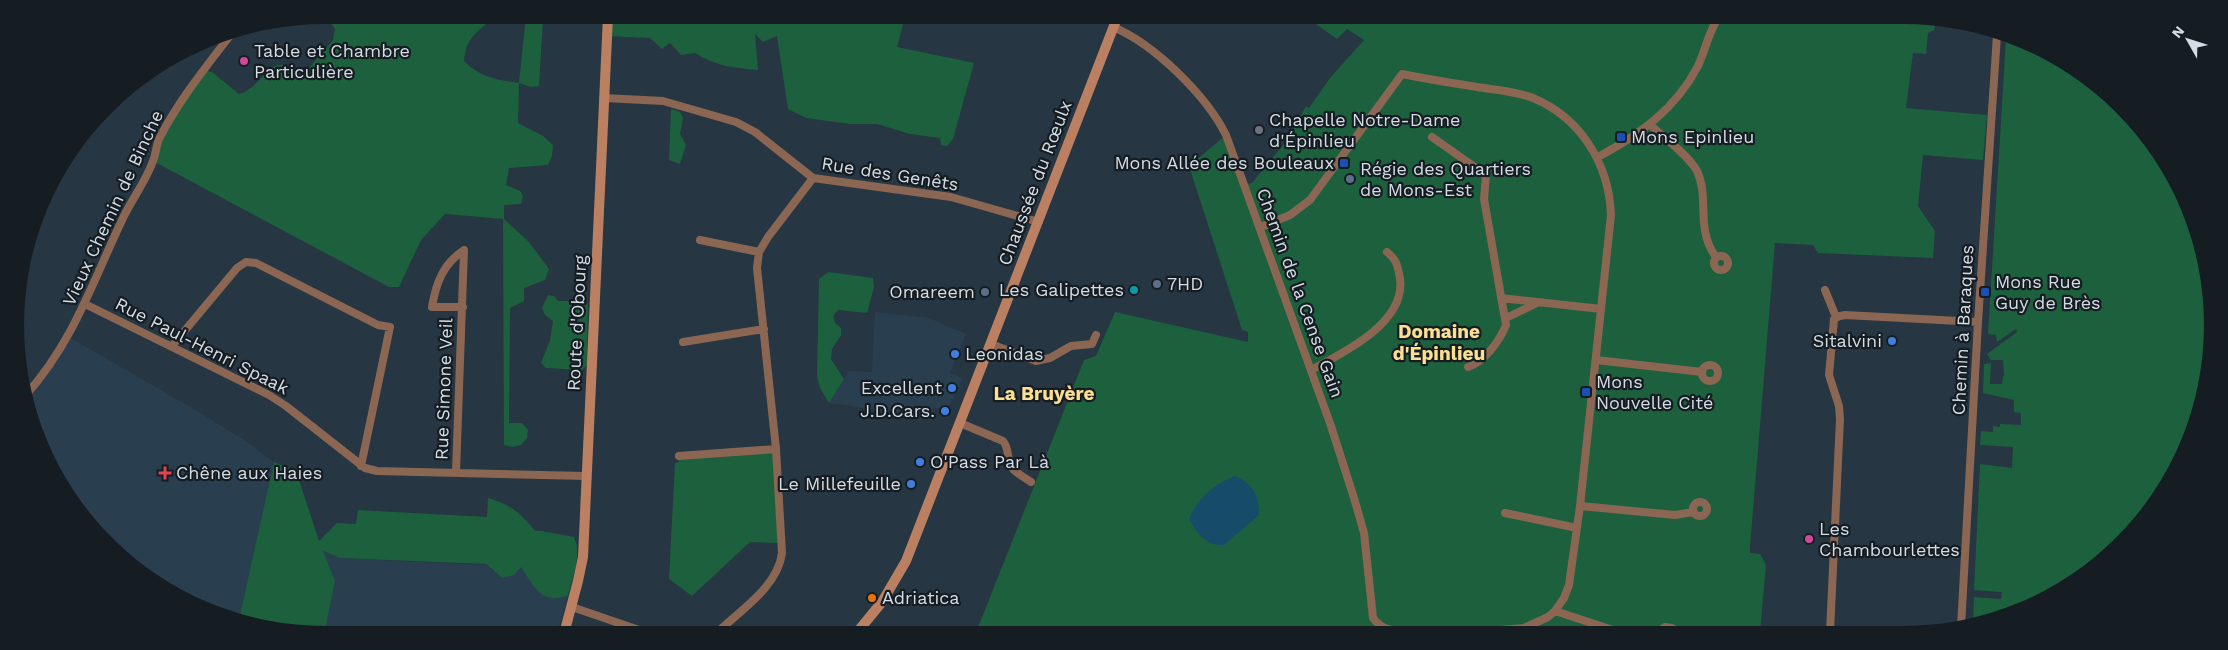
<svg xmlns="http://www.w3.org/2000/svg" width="2228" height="650" viewBox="0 0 2228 650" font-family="'Work Sans',sans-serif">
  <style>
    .built { fill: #293f50 }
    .green { fill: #1c603e }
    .water { fill: #174b6a }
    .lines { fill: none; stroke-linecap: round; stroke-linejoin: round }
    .street { stroke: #8b6653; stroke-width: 8 }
    .secondary { stroke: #bb8062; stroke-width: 10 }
    .hotel-dot { fill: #d1479c; stroke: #151c22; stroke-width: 2 }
    .worship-dot { fill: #6b7280; stroke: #151c22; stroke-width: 2 }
    .transit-dot { fill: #1a4fb4; stroke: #151c22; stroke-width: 2 }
    .service-dot { fill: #5c6f8a; stroke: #151c22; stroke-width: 2 }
    .culture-dot { fill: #0f9aa8; stroke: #151c22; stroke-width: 2 }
    .shop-dot { fill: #3f7fe0; stroke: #151c22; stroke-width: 2 }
    .health-dot { fill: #e0444e; stroke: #151c22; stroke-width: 2 }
    .food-dot { fill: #e8710a; stroke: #151c22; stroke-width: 2 }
    .labels { text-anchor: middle; stroke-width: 4.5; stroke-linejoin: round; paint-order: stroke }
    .poi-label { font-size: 18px; fill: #d4dde5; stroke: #151c22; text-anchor: start }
    .street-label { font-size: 18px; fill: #d4dde5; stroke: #151c22 }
    .neighbourhood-label { font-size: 19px; font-weight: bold; fill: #fbe094; stroke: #151c22 }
  </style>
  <rect width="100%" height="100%" fill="#263642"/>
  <path class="built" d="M875 312 929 318 966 334 950 373 962 378 953 400 947 408 942 406 941 409 934 407 931 417 829 403 849 371 872 372Z
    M69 337 197 411 247 442 274 462 296 471 322 551 340 558 486 565 502 578 541 531 574 537 577 544 576 568 558 630 265 629 170 593 79 513 26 406 25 396Z"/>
  <path class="green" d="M325 15 495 16 494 18C477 32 466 37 464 61 479 77 498 80 519 83L526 16H546L543 18 539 86 531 87 519 83 518 123 543 136 553 145 552 156 548 165 509 168 506 185 520 191 523 196 521 204 504 205V219L529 242 549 269 545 280 524 288V301L510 308 509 423H522L528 430 527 438 521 445 512 447 504 445 503 219 445 214 421 240 399 287H389L153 161 158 142 203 70 212 72 239 94C256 91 267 64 281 65 287 65 297 72 303 75L333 40 335 29Z
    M564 16 905 17 897 47 974 63 953 139 947 146 941 145 940 138 910 134 877 124H850L806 118 788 109 777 36 763 42 755 34 758 70C735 68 715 66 695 53L681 55 670 43 662 49 650 38 607 36V17C593 27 580 20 564 16Z
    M1309 19 1936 21 1934 30 1928 33 1926 54 1913 53 1906 108 1987 115 1983 160 1923 155 1918 206 1935 231 1933 258 1818 253 1813 245 1775 243 1750 547V553L1760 554 1766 565 1760 632 977 630 1084 360 1096 356 1115 312 1248 342V332L1242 330 1189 166 1226 135 1245 184 1252 183 1288 139 1306 106 1309 108 1330 78 1364 40 1347 29 1337 39Z
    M2006 39 2075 67 2161 153 2207 264V385L2172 480 2122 544 2040 603 1973 623 1974 597 2001 599 2002 592 1974 590 1980 464 2012 468 2013 447 1980 445 1981 431 1993 432V426L2000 427V424L2021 425V413L2014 412V400L1983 393 1984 364 1991 363 1990 384H2002L2003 376H2004L2003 360H1991L1987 354 2017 332 2016 329 1997 342 1996 335 1988 334Z
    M671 109 680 112 683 118 680 134 686 145 680 164 669 160Z
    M828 272 873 278 874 287 867 313 838 310 833 316 835 323 841 328V335L832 349 831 359 844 379 829 403 820 388 817 377 819 279Z
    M548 295 554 296 558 301H584L588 305 587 365 582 370 546 368 541 363 550 340 553 321 545 315 542 308Z
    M776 449 781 543 750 542 692 596 669 579 675 463 679 462V456Z
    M274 462 296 471 319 541 337 523 356 524 358 510 487 517 488 498C511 505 520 512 535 531H541L574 537C582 555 573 577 568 595 542 606 534 586 521 567L514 575 502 578 486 564 340 558 323 551 335 581 325 629H265L239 620Z"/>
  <path class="water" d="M1235 476C1253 484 1259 495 1259 515L1224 545C1205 546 1198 534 1189 519 1197 499 1214 484 1235 476Z"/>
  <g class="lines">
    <path class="street" d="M1113 27C1154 44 1206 95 1226 135L1331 426 1354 498 1364 533 1373 618C1383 632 1396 631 1412 631
      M604 98 663 101 736 122 755 132 813 178 951 197 1039 222
      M1650 125C1664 137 1689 156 1697 171 1710 199 1695 229 1716 257
      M1432 137 1486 175 1484 199 1506 325C1499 342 1485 361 1468 367
      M1598 157C1640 134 1675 110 1698 66 1705 51 1708 34 1717 20
      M1261 227 1290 215 1310 200 1402 74C1427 79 1452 83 1477 87 1496 90 1515 91 1533 98 1581 118 1609 164 1611 215L1580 506 1569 585 1564 598 1555 611 1548 617 1524 628 1489 631
      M700 240 759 252
      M1714 263a7 7 0 1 1 14 0a7 7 0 1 1-14 0Z
      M1825 290 1836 317
      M1501 298 1601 309
      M85 304 269 395 286 406 365 468 377 471 586 476
      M1506 318 1537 303
      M683 342 764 329
      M991 344 1036 361 1050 358 1071 346 1092 344 1096 335
      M172 346 237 268 246 262 256 263 378 325 390 327 361 466
      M1596 360 1702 372
      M1702 373a8 8 0 1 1 16 0a8 8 0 1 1-16 0Z
      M1311 370C1343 353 1406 323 1400 279 1398 267 1397 260 1387 252
      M25 396C74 341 92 283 123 218 132 199 146 181 153 161 156 154 156 146 159 139 179 100 205 68 232 33
      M960 423 1003 441C1009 448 1007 456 1010 464 1013 472 1024 477 1031 482
      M679 456 776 449
      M456 472 464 250C443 264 436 283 432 307H463
      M1693 509a7 7 0 1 1 14 0a7 7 0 1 1-14 0Z
      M1580 506 1675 515 1693 512
      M1505 513 1577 528
      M572 607 639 630
      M1555 611 1619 632
      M1961 627 1978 322 1997 35
      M720 630C742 609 778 586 782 553L776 449 757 268 759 252 768 237 813 178
      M1658 632 1665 627 1672 628 1675 632
      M1830 632 1840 419 1839 406 1829 375 1834 319 1840 316 1845 315 1978 322"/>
    <path class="secondary" d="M565 630 578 581 583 557 608 16
      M859 630 882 602 906 561 1117 18"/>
  </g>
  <g class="hotel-dot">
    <circle cx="244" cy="61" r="5"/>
    <circle cx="1809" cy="539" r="5"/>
  </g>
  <circle class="worship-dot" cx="1259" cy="130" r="5"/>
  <g class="transit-dot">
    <rect x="1616" y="132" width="10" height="10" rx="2.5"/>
    <rect x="1339" y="158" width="10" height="10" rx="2.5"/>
    <rect x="1980" y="287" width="10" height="10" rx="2.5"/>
    <rect x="1581" y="387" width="10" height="10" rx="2.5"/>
  </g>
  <g class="service-dot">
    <circle cx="1350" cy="179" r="5"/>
    <circle cx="1157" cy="284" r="5"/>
    <circle cx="985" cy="292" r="5"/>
  </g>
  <circle class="culture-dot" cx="1134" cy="290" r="5"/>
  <g class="shop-dot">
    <circle cx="1892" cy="341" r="5"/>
    <circle cx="955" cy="354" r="5"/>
    <circle cx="952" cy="388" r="5"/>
    <circle cx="945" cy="411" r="5"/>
    <circle cx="920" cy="462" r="5"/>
    <circle cx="911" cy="484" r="5"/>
  </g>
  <path class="health-dot" d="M162.5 465.5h5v5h5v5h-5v5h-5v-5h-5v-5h5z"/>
  <circle class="food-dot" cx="872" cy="598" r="5"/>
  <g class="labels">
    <g class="poi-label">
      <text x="254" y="57">Table et Chambre<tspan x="254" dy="21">Particulière</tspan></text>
      <text x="1269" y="126">Chapelle Notre-Dame<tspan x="1269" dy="21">d'Épinlieu</tspan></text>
      <text x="1631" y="143">Mons Epinlieu</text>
      <text x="1334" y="169" text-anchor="end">Mons Allée des Bouleaux</text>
      <text x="1360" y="175">Régie des Quartiers<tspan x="1360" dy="21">de Mons-Est</tspan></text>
      <text x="1995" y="288">Mons Rue<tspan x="1995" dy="21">Guy de Brès</tspan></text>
      <text x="1167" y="290">7HD</text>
      <text x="1124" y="296" text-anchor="end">Les Galipettes</text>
      <text x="975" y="298" text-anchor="end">Omareem</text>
      <text x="1882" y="347" text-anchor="end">Sitalvini</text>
      <text x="965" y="360">Leonidas</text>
      <text x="1596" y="388">Mons<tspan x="1596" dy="21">Nouvelle Cité</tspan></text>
      <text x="942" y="394" text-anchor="end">Excellent</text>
      <text x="935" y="417" text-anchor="end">J.D.Cars.</text>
      <text x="930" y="468">O'Pass Par Là</text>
      <text x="176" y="479">Chêne aux Haies</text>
      <text x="901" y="490" text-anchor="end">Le Millefeuille</text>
      <text x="1819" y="535">Les<tspan x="1819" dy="21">Chambourlettes</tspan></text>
      <text x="882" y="604">Adriatica</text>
    </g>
    <g class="street-label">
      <text transform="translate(890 174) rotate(9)" y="6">Rue des Genêts</text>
      <text transform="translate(1035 183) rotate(-69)" y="6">Chaussée du Rœulx</text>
      <text transform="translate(113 208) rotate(-65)" y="6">Vieux Chemin de Binche</text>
      <text transform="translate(1300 293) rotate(70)" y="6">Chemin de la Cense Gain</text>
      <text transform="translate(577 323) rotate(-87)" y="6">Route d'Obourg</text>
      <text transform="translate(1963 330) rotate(-87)" y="6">Chemin à Baraques</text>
      <text transform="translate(202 346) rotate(27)" y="6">Rue Paul-Henri Spaak</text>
      <text transform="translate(444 389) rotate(-88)" y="6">Rue Simone Veil</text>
    </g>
    <g class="neighbourhood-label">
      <text x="1439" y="338">Domaine<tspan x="1439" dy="22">d'Épinlieu</tspan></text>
      <text x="1044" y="400">La Bruyère</text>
    </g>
  </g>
  <path d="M0 0H2228V650H0ZM325 24H1903A301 301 0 0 1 2204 325V325A301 301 0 0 1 1903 626H325A301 301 0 0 1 24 325V325A301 301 0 0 1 325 24Z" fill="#151c22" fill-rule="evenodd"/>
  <g transform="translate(2188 40) rotate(309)" stroke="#151c22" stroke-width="4" paint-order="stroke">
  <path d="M0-4L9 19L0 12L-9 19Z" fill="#d4dde5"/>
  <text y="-8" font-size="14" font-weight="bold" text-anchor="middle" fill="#d4dde5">N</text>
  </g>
</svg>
